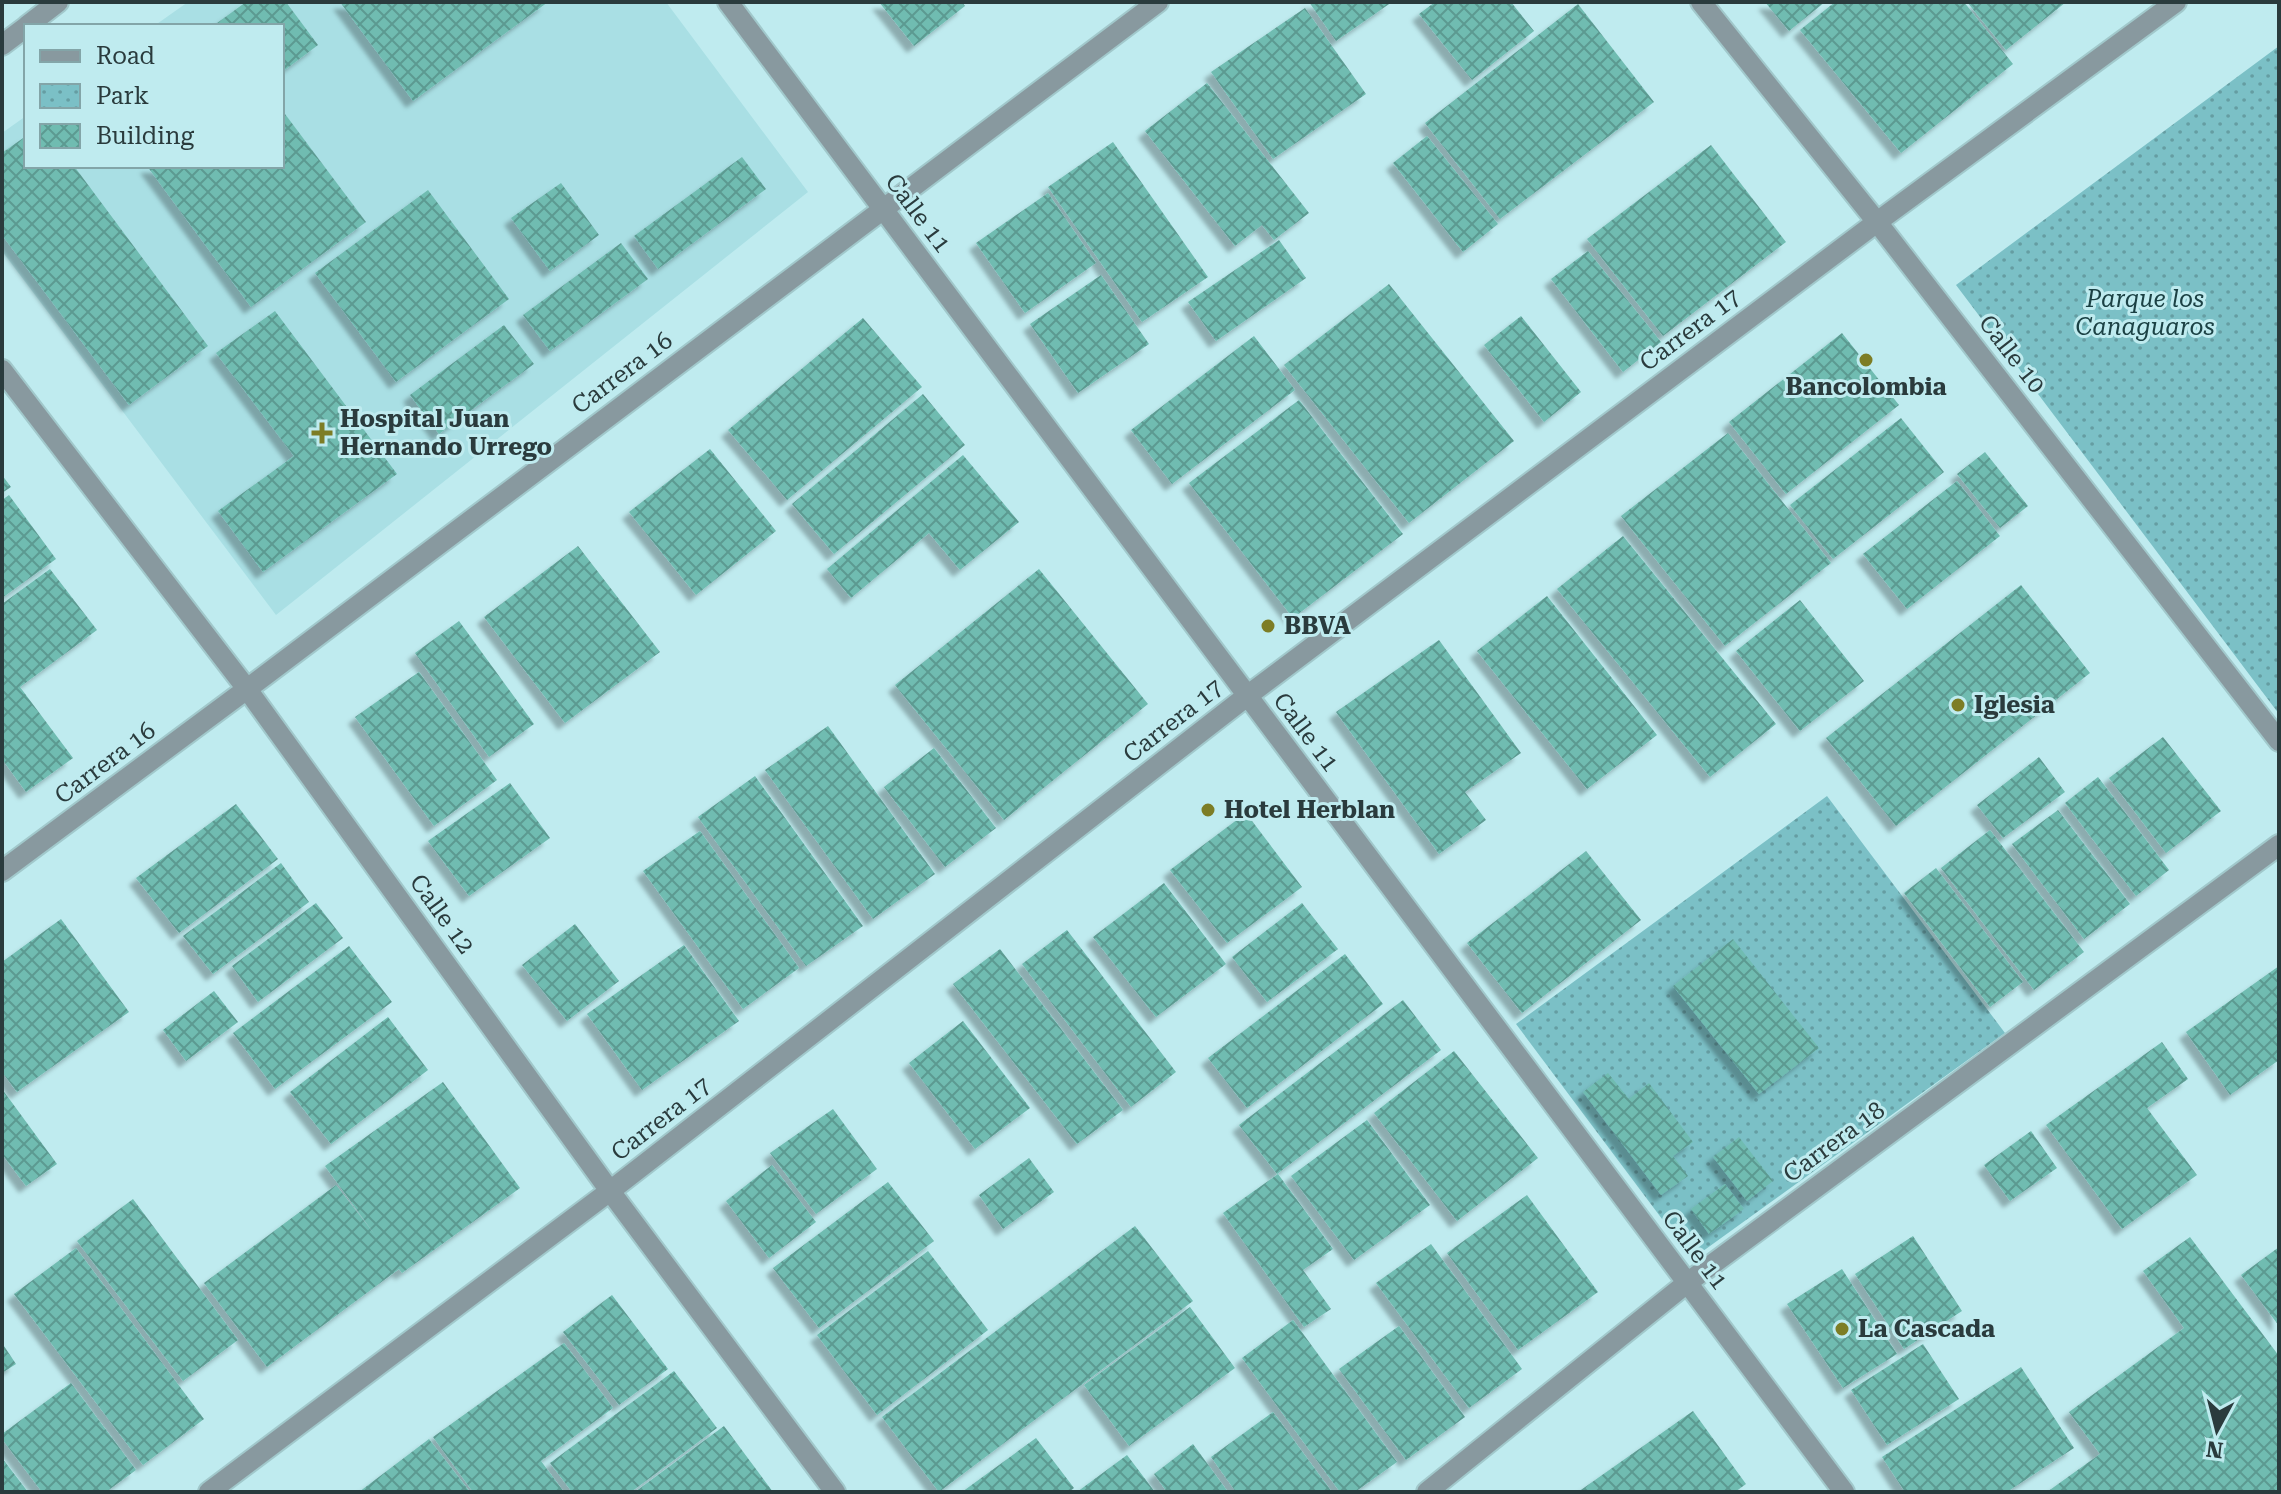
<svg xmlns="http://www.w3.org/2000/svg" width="2281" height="1494" viewBox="0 0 2281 1494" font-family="'Roboto Serif',serif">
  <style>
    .built { fill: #a9dfe4 }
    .park { fill: url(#park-dots) }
    .building { fill: url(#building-cross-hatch); filter: url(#shadow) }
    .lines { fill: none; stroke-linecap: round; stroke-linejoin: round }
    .minor-casing { stroke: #a1c8cb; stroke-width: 24 }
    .minor { stroke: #88999f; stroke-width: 20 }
    .poi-dot { fill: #7d7d25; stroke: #bfebef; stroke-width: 3 }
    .labels { text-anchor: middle; stroke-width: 6; stroke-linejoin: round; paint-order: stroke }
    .street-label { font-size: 24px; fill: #2a3b3d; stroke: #bfebef }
    .park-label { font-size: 24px; font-style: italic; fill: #1b4144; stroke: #bfebef }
    .poi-label { font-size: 24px; font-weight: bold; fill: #2a3b3d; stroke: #bfebef; text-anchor: start }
  </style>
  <defs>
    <pattern id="park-dots" width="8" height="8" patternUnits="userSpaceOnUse" patternTransform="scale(2)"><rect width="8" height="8" fill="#7bc0c6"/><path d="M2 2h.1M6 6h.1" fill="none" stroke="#659da2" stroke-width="1.8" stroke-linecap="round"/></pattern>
    <pattern id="building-cross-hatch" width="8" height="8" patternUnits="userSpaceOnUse" patternTransform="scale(2)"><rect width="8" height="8" fill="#70bcb1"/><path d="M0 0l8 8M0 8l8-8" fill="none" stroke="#5c9a91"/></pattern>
    <filter id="shadow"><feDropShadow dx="-7" dy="7" stdDeviation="2" flood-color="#0004"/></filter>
  </defs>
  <rect width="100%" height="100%" fill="#bfebef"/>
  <path class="built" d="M188 2H666L808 192 276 615 2 251V133L26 116V166H282V26H154Z"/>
  <path class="park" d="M2279 46V714L1956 285Z
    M1827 796 2005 1033 1692 1259 1516 1024Z"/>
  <path class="building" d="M246 2H286L318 45 282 72V26H213Z
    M340 2H548L413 101Z
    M879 2H962L965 6 914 46Z
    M1309 2H1392L1336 41Z
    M1435 2H1511L1534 31 1472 80 1419 14Z
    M1765 2H1825L1789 31Z
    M1835 2H1964L2013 64 1901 153 1800 30Z
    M1967 2H2066L2006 50Z
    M1578 4 1654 102 1500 219 1425 123Z
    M1305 8 1366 94 1273 159 1211 72Z
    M1207 83 1309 213 1274 240 1262 225 1235 246 1145 131Z
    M282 110 366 222 251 307 147 166H282Z
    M26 136V166H74L208 346 129 405 2 235V153Z
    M1427 136 1498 224 1463 252 1393 163Z
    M1113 142 1208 277 1142 322 1048 187Z
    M1711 145 1786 242 1663 336 1587 239Z
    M742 157 766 189 658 269 634 236Z
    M561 183 599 235 550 271 511 218Z
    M428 190 509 299 396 382 315 273Z
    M1048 193 1096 263 1025 313 976 243Z
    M1279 240 1306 278 1216 341 1188 302Z
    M621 243 648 279 550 351 523 315Z
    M1588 251 1661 342 1623 372 1551 279Z
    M1101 275 1149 344 1078 393 1030 324Z
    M1389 284 1514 441 1409 523 1284 365Z
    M275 311 397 474 263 572 218 511 294 456 216 353Z
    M1521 316 1581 392 1544 422 1484 345Z
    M863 318 922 387 787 500 728 430Z
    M504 325 534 364 439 434 410 395Z
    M1842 333 1899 405 1786 494 1729 422Z
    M1254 336 1295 390 1172 484 1131 430Z
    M923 394 965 445 834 554 792 504Z
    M1299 400 1403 534 1293 618 1189 483Z
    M1901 418 1944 472 1833 559 1790 505Z
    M1728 433 1831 563 1725 646 1621 516Z
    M710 449 776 531 696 595 629 512Z
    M1985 452 2028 506 2000 528 1957 474Z
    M963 455 1019 522 960 570 929 533 851 598 827 569Z
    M2 475 11 487 2 493Z
    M1957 481 2000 536 1907 609 1863 554Z
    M9 495 56 559 2 598V500Z
    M1623 536 1776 724 1710 777 1557 589Z
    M578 546 660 652 565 723 484 617Z
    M50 569 97 630 20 687 73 758 26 792 2 759V604Z
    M1039 569 1148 704 1004 820 895 685Z
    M2021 585 2090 673 1896 826 1826 738Z
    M1547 596 1657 735 1587 789 1477 651Z
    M1800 600 1864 681 1800 731 1736 651Z
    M459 621 534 724 489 757 415 653Z
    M1439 640 1521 753 1465 792 1486 820 1439 854 1336 712Z
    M419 672 497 780 434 826 355 717Z
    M828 726 935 874 873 919 765 770Z
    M2163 737 2221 811 2166 853 2109 778Z
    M934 748 996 828 945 867 884 787Z
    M2039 757 2065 792 2003 838 1977 805Z
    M755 776 863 926 806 966 698 817Z
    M2098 777 2169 870 2136 896 2065 803Z
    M510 783 550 838 469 896 428 841Z
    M236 804 278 859 179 933 136 878Z
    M2058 810 2130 904 2084 939 2012 844Z
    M1246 813 1302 887 1227 943 1170 870Z
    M1990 830 2084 952 2034 990 1941 868Z
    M700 831 799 968 743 1009 643 871Z
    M1586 851 1641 920 1522 1013 1467 943Z
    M281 863 309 902 213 974 183 936Z
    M1936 868 2023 982 1990 1007 1904 893Z
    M1164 883 1226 964 1156 1017 1093 937Z
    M316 903 343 938 258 1002 232 966Z
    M1302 903 1338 949 1267 1002 1232 957Z
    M61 919 129 1012 17 1092 2 1072V962Z
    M575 924 619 981 567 1021 522 965Z
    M1067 930 1176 1072 1131 1107 1022 964Z
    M1733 939 1819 1048 1759 1094 1673 986Z
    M684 945 739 1021 642 1090 587 1014Z
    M349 946 392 1002 275 1089 233 1033Z
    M1000 949 1123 1110 1077 1144 953 984Z
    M1345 954 1383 1004 1247 1108 1208 1058Z
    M2279 966V1060L2230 1095 2186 1032Z
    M214 991 238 1022 186 1061 163 1030Z
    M1403 1000 1441 1050 1277 1174 1239 1125Z
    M388 1017 428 1070 331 1144 290 1092Z
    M963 1021 1030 1108 975 1149 909 1063Z
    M2162 1042 2188 1079 2147 1108 2197 1175 2122 1229 2046 1125Z
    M1454 1051 1538 1158 1457 1221 1374 1113Z
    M1608 1073 1629 1099 1649 1083 1693 1142 1673 1156 1688 1176 1661 1195 1583 1092Z
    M443 1082 520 1188 402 1273 399 1269 267 1367 204 1283 336 1185 375 1235 325 1166Z
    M2 1089 57 1164 26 1186 2 1154Z
    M833 1109 877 1169 816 1214 770 1153Z
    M1367 1120 1430 1205 1354 1260 1291 1176Z
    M2031 1131 2057 1168 2010 1201 1984 1165Z
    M1739 1137 1773 1181 1747 1201 1713 1157Z
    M1029 1158 1054 1192 1003 1229 979 1195Z
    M772 1165 816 1222 769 1258 726 1201Z
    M1278 1174 1333 1249 1303 1270 1331 1309 1304 1327 1223 1213Z
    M888 1182 934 1241 819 1328 773 1268Z
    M1725 1184 1744 1209 1709 1234 1691 1209Z
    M1527 1195 1598 1292 1518 1350 1447 1253Z
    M133 1199 238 1340 183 1381 77 1241Z
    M1135 1226 1193 1301 939 1492 882 1417Z
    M1913 1236 1962 1311 1904 1349 1855 1274Z
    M2190 1237 2279 1356V1492H2047L2100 1454 2069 1412 2184 1328 2143 1271Z
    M1431 1244 1522 1369 1469 1408 1376 1283Z
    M2279 1247V1326L2241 1275Z
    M76 1248 204 1419 143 1465 14 1294Z
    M928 1251 988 1330 877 1415 817 1335Z
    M1842 1269 1897 1354 1843 1388 1787 1304Z
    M612 1295 668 1369 619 1405 563 1332Z
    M1190 1307 1235 1368 1129 1446 1084 1385Z
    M1293 1320 1397 1462 1355 1492H1340L1242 1358Z
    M1399 1326 1465 1417 1406 1460 1339 1369Z
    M2 1343 16 1364 2 1373Z
    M564 1343 613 1408 541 1461 564 1492H473L433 1437Z
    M1923 1344 1959 1399 1887 1445 1851 1390Z
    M2021 1367 2074 1448 2007 1492H1905L1882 1457Z
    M674 1371 717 1428 631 1492H572L550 1463Z
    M71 1383 136 1470 106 1492H42L2 1439V1434Z
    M1693 1411 1746 1484 1735 1492H1578Z
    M1273 1412 1332 1492H1236L1211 1457Z
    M724 1426 773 1492H635Z
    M1036 1438 1074 1488 1069 1492H962Z
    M429 1439 470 1492H359Z
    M1193 1444 1228 1492H1167L1154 1474Z
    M1127 1455 1155 1492H1077Z
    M2 1458 28 1492H2Z"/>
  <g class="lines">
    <defs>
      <path id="minor" d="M728 2 1844 1492
        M1701 2 1877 222 2279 741
        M27 26 58 2
        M2 45 26 27
        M2 370 247 689 610 1191 835 1492
        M2 871 247 689 1158 2
        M209 1492 610 1191 1247 696 1877 222 2176 2
        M1427 1492 1687 1283 2279 845"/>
    </defs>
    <use href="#minor" class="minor-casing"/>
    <use href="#minor" class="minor"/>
  </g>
  <g class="poi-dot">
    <circle cx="1866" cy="360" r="8"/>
    <path d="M318 421h8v8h8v8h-8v8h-8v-8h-8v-8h8z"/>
    <circle cx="1268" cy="626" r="8"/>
    <circle cx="1958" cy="705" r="8"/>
    <circle cx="1208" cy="810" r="8"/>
    <circle cx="1842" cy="1329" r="8"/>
  </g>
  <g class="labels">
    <g class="street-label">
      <text transform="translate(918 213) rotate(53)" y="8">Calle 11</text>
      <text transform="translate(1690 330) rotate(-37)" y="8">Carrera 17</text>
      <text transform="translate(2012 354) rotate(52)" y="8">Calle 10</text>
      <text transform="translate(622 373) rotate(-37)" y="8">Carrera 16</text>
      <text transform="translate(1173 721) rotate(-38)" y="8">Carrera 17</text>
      <text transform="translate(1306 732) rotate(53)" y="8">Calle 11</text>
      <text transform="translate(105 763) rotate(-37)" y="8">Carrera 16</text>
      <text transform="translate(442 914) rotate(54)" y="8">Calle 12</text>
      <text transform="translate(661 1119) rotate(-38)" y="8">Carrera 17</text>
      <text transform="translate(1834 1142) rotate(-36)" y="8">Carrera 18</text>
      <text transform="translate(1695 1250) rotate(53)" y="8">Calle 11</text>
    </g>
    <g class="park-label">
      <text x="2145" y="307">Parque los<tspan x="2145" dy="28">Canaguaros</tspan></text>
    </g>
    <g class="poi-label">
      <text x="1866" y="395" text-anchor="middle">Bancolombia</text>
      <text x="340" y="427">Hospital Juan<tspan x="340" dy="28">Hernando Urrego</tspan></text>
      <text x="1284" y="634">BBVA</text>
      <text x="1974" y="713">Iglesia</text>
      <text x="1224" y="818">Hotel Herblan</text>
      <text x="1858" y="1337">La Cascada</text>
    </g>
  </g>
  <rect width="2281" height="1494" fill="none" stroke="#2a3b3d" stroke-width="8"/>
  <rect x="24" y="24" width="260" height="144" fill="#bfebef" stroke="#83a5a8" stroke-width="2"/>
  <rect x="40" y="50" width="40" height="12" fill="#88999f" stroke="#83a5a8" stroke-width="2"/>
  <text x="96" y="64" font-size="24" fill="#2a3b3d">Road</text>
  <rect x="40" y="84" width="40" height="24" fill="url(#park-dots)" stroke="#83a5a8" stroke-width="2"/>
  <text x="96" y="104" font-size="24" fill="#2a3b3d">Park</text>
  <rect x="40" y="124" width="40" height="24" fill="url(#building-cross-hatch)" stroke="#83a5a8" stroke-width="2"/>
  <text x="96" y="144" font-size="24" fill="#2a3b3d">Building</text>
  <g transform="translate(2217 1430) rotate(187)" stroke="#bfebef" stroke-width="6" paint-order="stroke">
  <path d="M0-6L14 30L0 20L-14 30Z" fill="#2a3b3d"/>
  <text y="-12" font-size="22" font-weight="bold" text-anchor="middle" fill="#2a3b3d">N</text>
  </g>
</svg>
